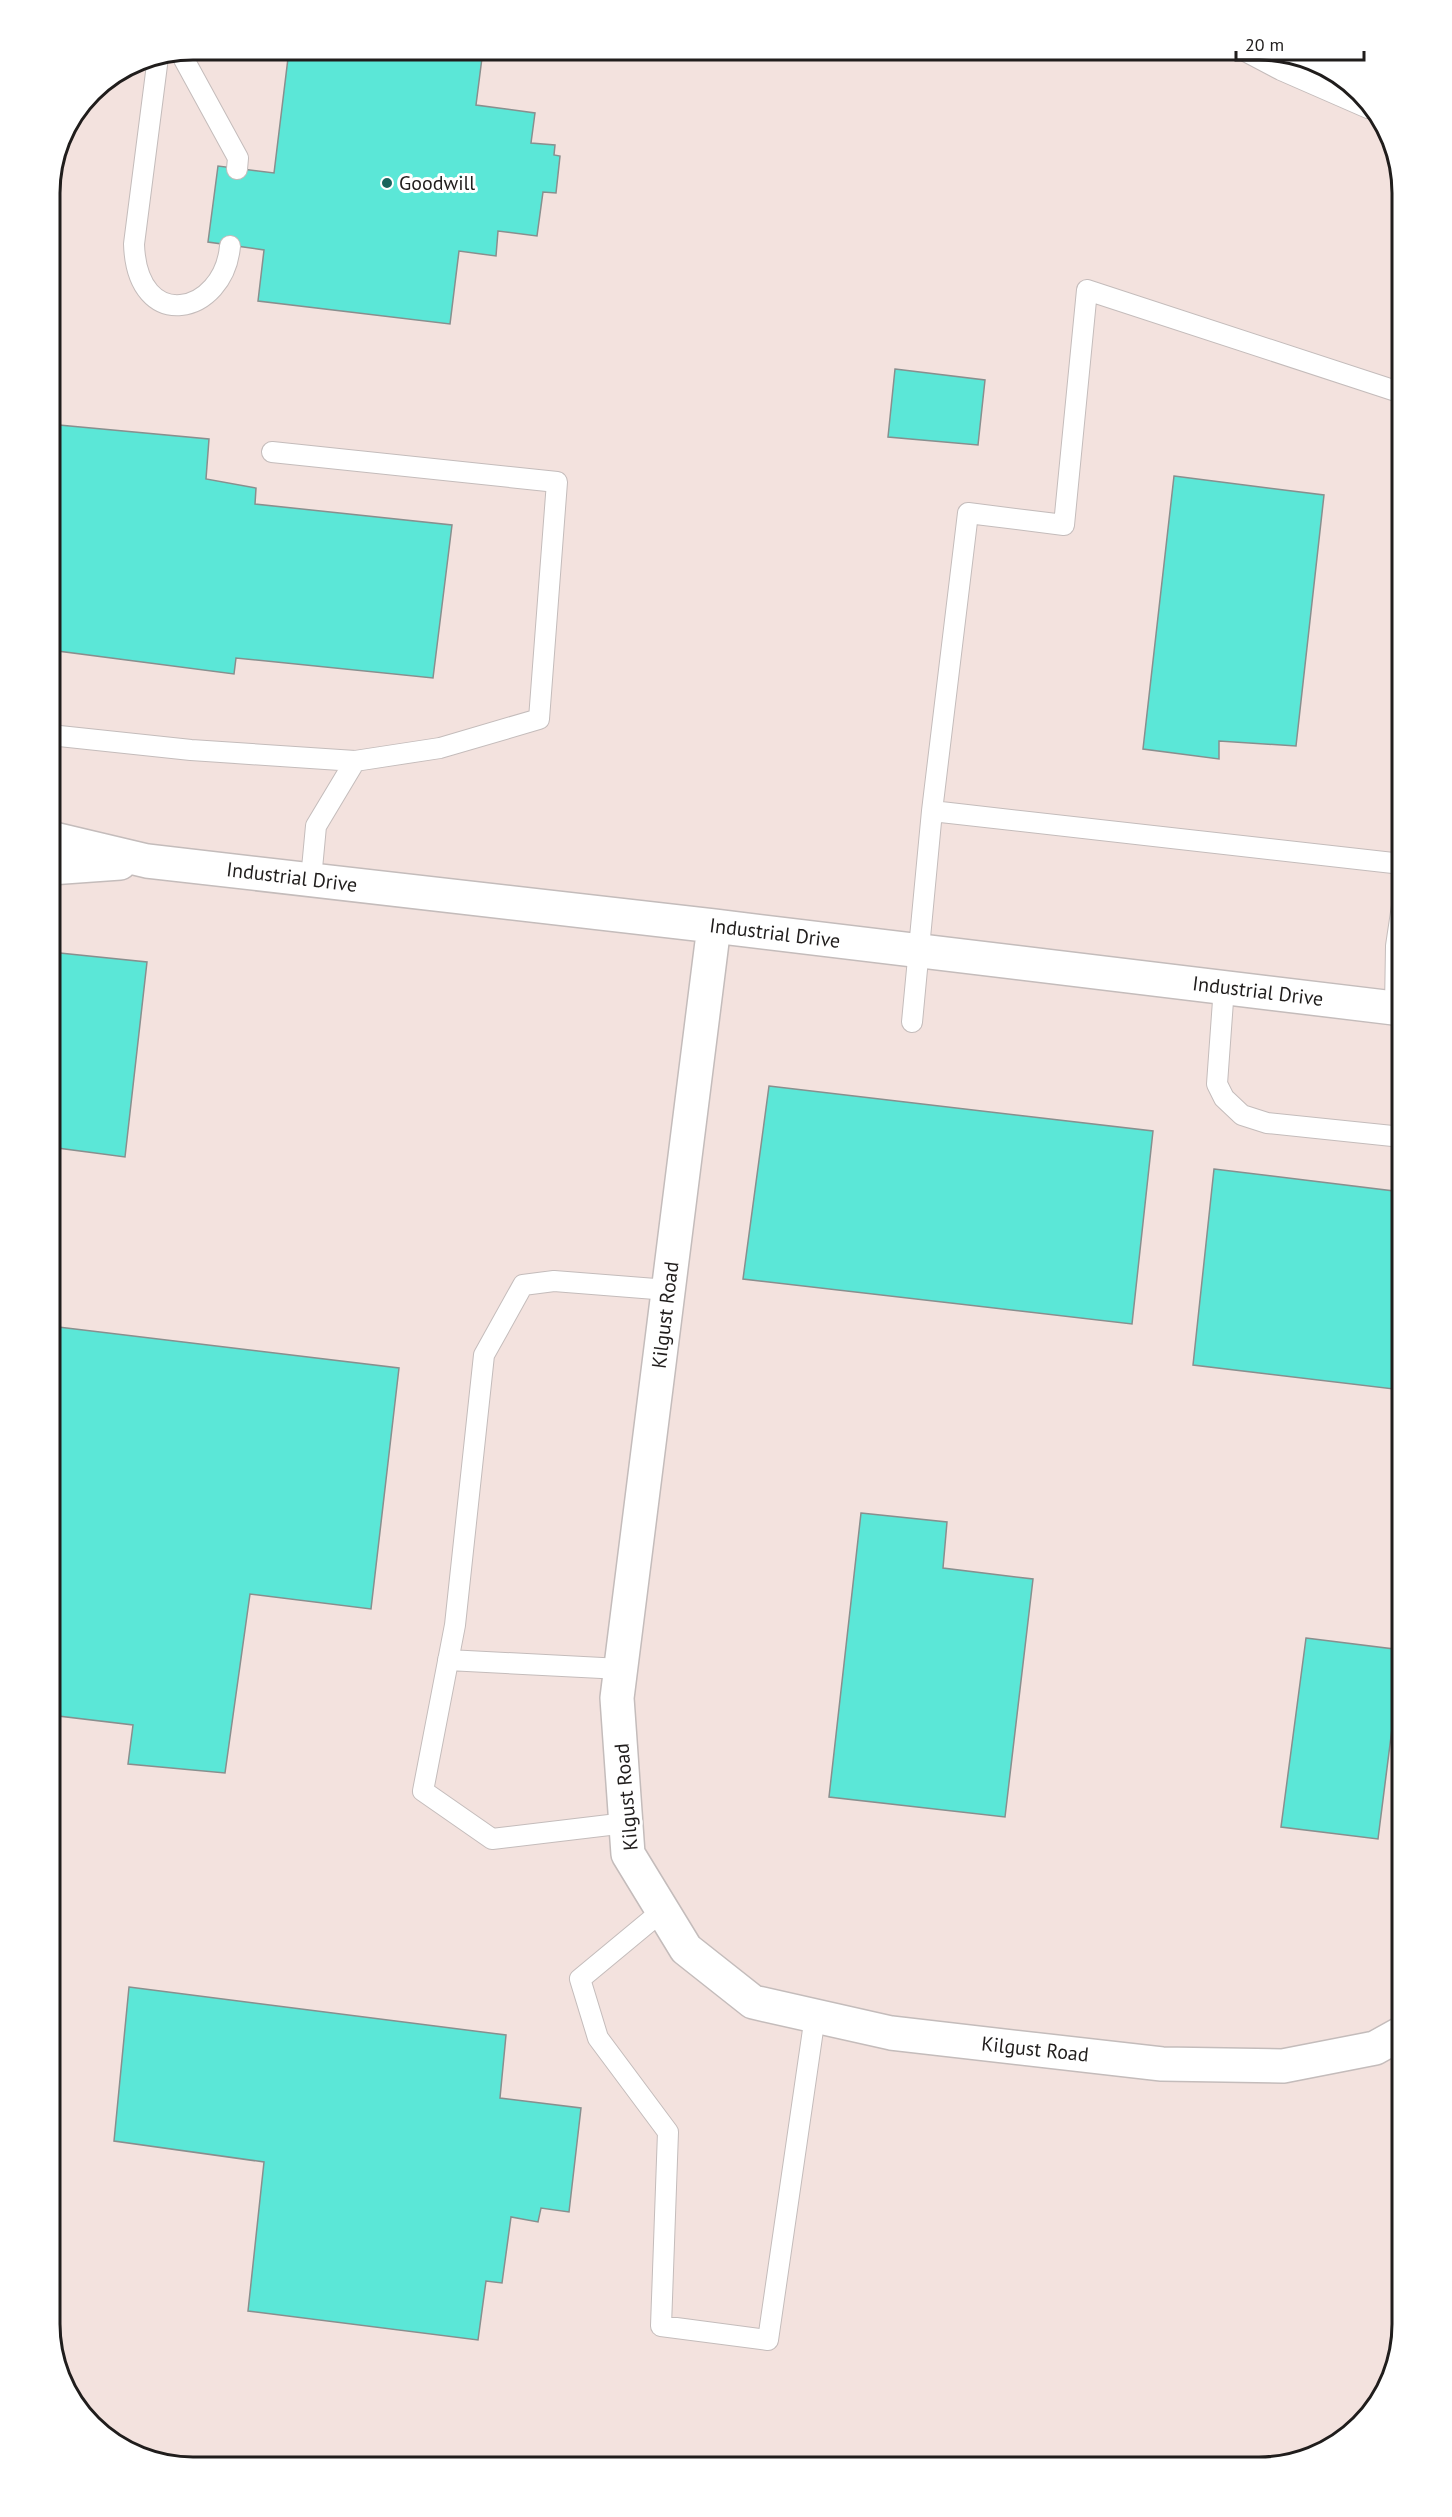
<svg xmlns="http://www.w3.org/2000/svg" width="1452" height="2517" viewBox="0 0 1452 2517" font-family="'PT Sans',sans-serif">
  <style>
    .built { fill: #f3e2de }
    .building { fill: #5be7d7; stroke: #888f8e; stroke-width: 1.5 }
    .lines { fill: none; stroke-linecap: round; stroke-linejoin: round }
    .lane-casing { stroke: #c4bcbb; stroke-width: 22 }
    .street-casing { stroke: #c4bcbb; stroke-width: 36 }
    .lane { stroke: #fff; stroke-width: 20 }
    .street { stroke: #fff; stroke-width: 33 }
    .poi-dot { fill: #19645c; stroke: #fff; stroke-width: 2 }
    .labels { text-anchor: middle; stroke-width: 6; stroke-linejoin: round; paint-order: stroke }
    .poi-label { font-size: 20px; fill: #201d1c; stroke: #fff; text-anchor: start }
    .street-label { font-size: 20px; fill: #201d1c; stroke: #fff }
    .rim { fill: none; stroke: #201d1c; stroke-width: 3 }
  </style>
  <rect width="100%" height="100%" fill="#faf1f0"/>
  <path class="built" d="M193 50H1269L1339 74 1388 130 1402 193V2324L1378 2403 1322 2453 1259 2467H184L114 2443 64 2387 50 2324V184L61 138 92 91 139 60Z"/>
  <path class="building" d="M289 50H483L476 105 535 113 531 143 555 145 554 155 560 156 556 193 543 192 537 236 498 231 496 256 459 251 450 324 258 301 264 250 208 242 218 166 274 173Z
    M895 369 985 380 978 445 888 437Z
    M59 425 209 439 206 479 256 488 255 504 452 525 433 678 236 658 234 674 50 650V499Z
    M1174 476 1324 495 1296 746 1219 741V759L1143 749Z
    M50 952 147 962 125 1157 50 1147Z
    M769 1086 1153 1131 1132 1324 743 1279Z
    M1214 1169 1402 1192V1390L1193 1365Z
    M50 1326 399 1368 371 1609 250 1594 225 1773 128 1764 133 1725 50 1715Z
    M861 1513 947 1522 943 1568 1033 1579 1005 1817 829 1797Z
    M1306 1638 1402 1650 1378 1839 1281 1827Z
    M129 1987 506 2035 500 2098 581 2108 569 2212 541 2208 538 2222 511 2217 502 2283 486 2281 478 2340 248 2311 264 2162 114 2141Z"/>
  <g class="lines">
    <defs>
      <path id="lane" d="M1243 50 1281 70 1368 108
        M180 52 238 158 237 169
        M158 57 134 244C137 335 224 315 230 246
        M272 452 557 482 539 719 440 748 355 761 316 826 311 879
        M50 735 191 750 355 761
        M932 811 1402 864
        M1224 987 1217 1084 1224 1098 1242 1115 1267 1123 1402 1137
        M1395 1008 1396 946 1402 906
        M912 1022 932 811 968 513 1064 525 1087 290 1402 393
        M448 1660 621 1669
        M626 1823 492 1839 423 1791 455 1625 484 1355 523 1285 554 1281 668 1290
        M662 1911 580 1979 598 2038 668 2132 661 2326 768 2340 815 2016"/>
      <path id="street" d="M50 838 147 861 714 926 1402 1009
        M50 868 120 863
        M714 926 617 1698 628 1854 686 1949 753 2002 891 2033 1162 2064 1283 2066 1375 2048 1402 2033"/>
    </defs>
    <use href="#lane" class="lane-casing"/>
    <use href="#street" class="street-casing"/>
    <use href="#lane" class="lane"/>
    <use href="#street" class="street"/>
  </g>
  <circle class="poi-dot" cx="387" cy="183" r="6"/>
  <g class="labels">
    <g class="poi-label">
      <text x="399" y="190">Goodwill</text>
    </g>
    <g class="street-label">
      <text transform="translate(292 877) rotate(7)" y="7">Industrial Drive</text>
      <text transform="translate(775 933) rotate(7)" y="7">Industrial Drive</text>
      <text transform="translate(1258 991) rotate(7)" y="7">Industrial Drive</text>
      <text transform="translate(665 1315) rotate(-83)" y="7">Kilgust Road</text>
      <text transform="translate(626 1797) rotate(-95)" y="7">Kilgust Road</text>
      <text transform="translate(1035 2049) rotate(6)" y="7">Kilgust Road</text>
    </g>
  </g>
  <path d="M0 0H1452V2517H0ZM193 60H1259A133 133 0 0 1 1392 193V2324A133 133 0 0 1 1259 2457H193A133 133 0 0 1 60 2324V193A133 133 0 0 1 193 60Z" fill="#fff" fill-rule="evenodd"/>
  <path class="rim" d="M193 60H1259A133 133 0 0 1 1392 193V2324A133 133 0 0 1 1259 2457H193A133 133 0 0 1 60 2324V193A133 133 0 0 1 193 60Z"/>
  <path d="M1236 51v9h128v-9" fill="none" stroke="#201d1c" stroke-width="3"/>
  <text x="1245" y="51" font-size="18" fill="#201d1c" stroke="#ffffff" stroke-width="4.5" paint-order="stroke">20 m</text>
</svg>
